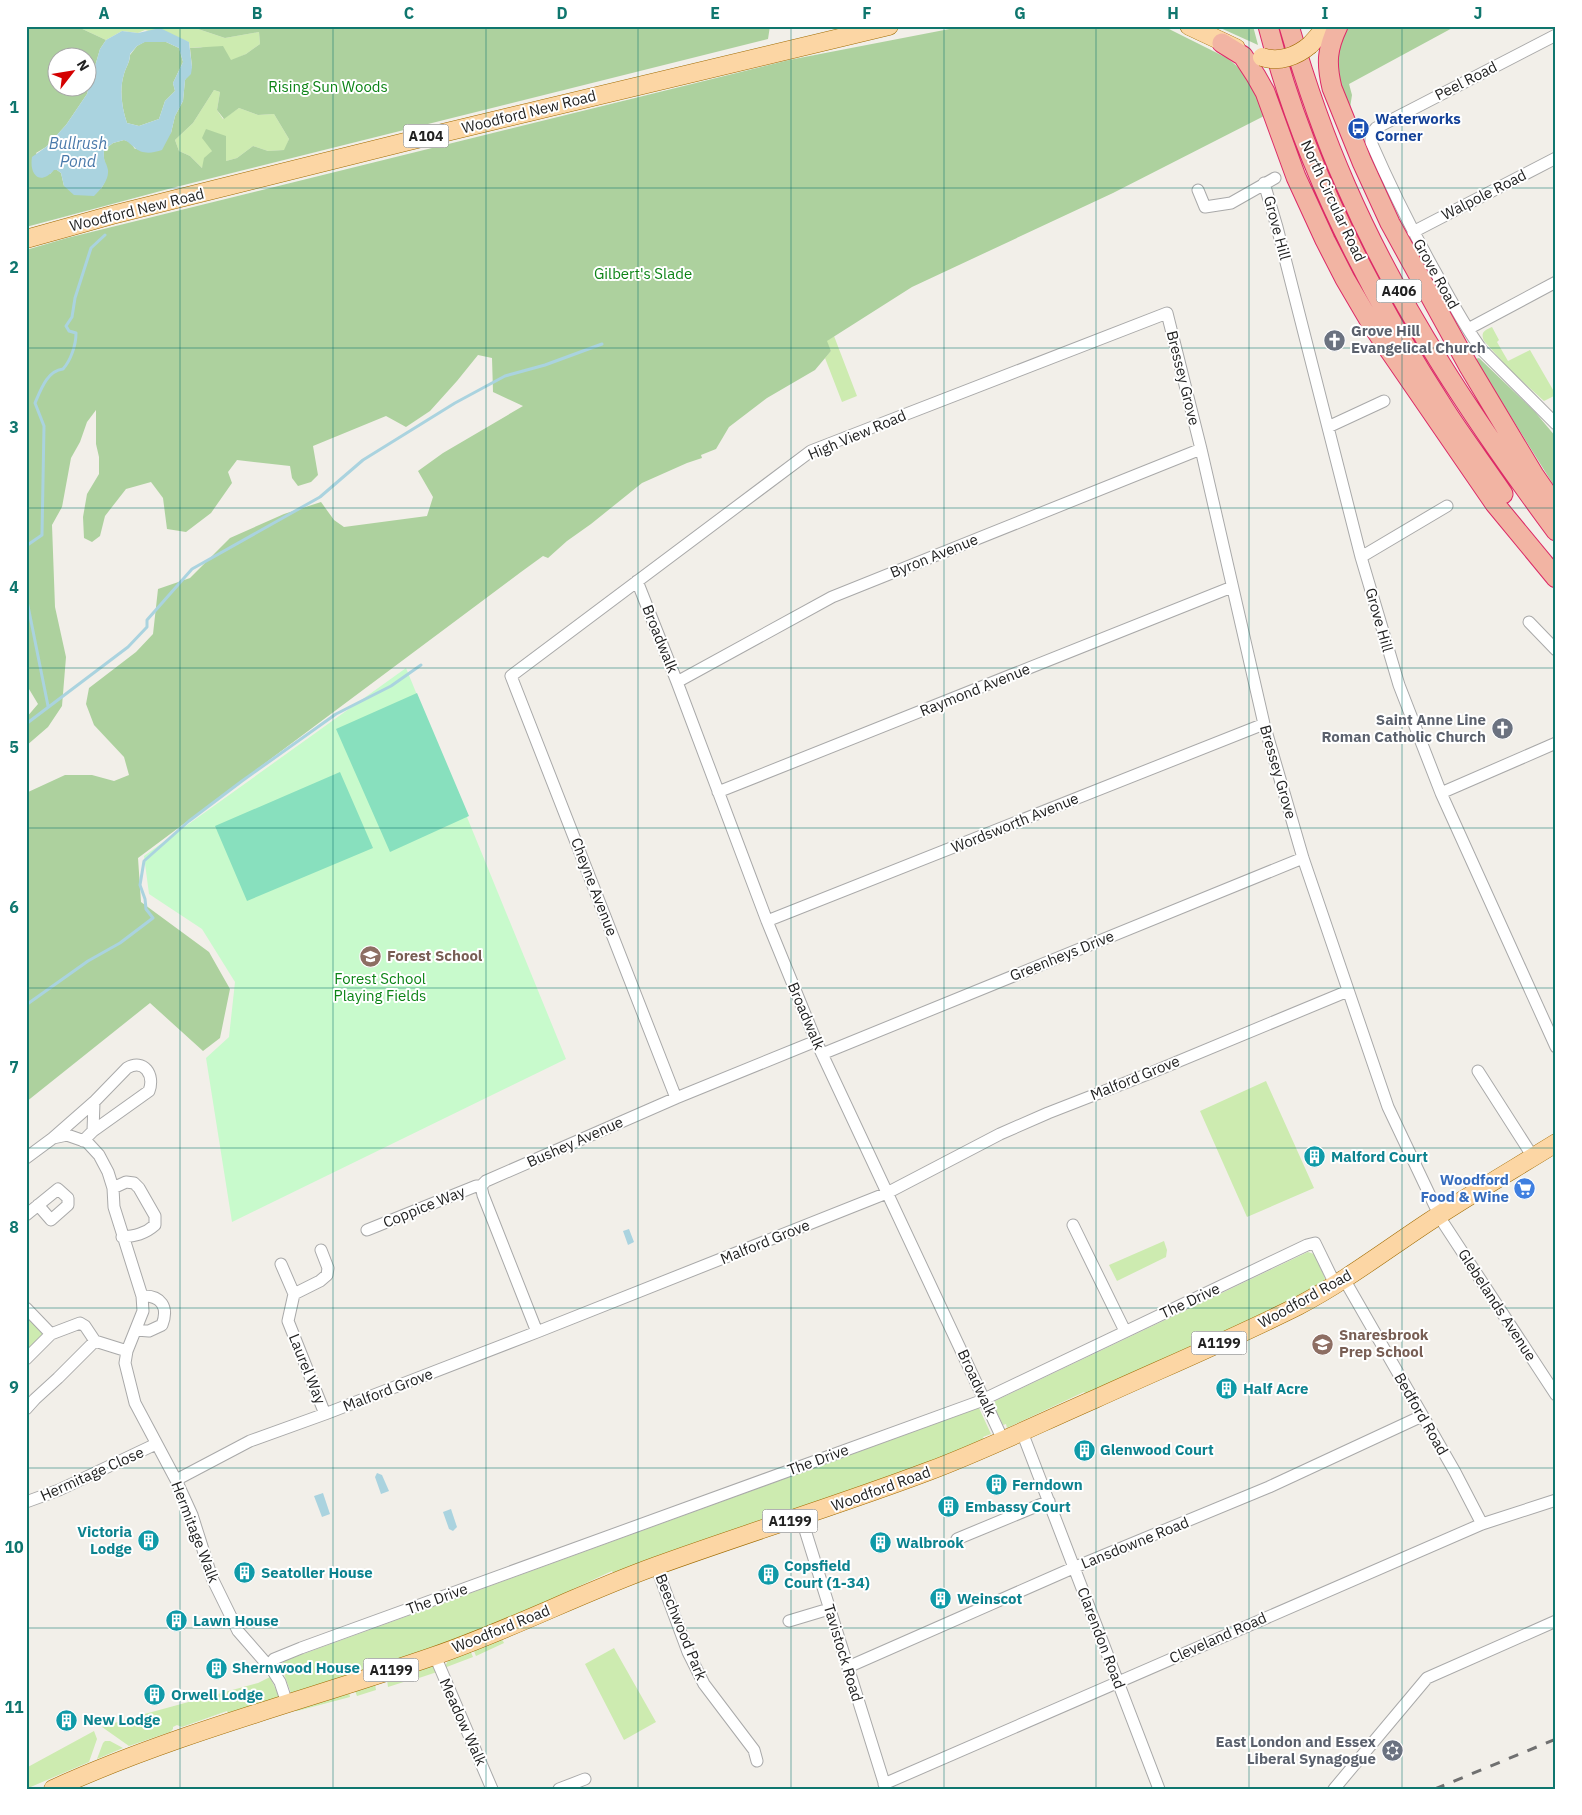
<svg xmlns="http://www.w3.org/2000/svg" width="1582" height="1815" viewBox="0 0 1582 1815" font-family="'IBM Plex Sans',sans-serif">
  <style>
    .grass { fill: #cdebb0 }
    .forest { fill: #add19e; fill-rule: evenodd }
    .park { fill: #c8facc }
    .pitch { fill: #88e0be }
    .water { fill: #aad3df; fill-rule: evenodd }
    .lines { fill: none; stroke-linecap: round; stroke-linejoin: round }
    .stream { stroke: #aad3df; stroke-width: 3 }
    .minor-casing { stroke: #a9a9a9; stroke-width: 13 }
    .primary-casing { stroke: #a06b00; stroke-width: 19 }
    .trunk-casing { stroke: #dc2a67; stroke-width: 21 }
    .minor { stroke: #fff; stroke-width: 11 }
    .primary { stroke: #fcd6a4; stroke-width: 18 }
    .trunk { stroke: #f2b4a3; stroke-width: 19 }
    .rail { stroke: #707070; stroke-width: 3; stroke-dasharray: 10 10; stroke-linecap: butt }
    .primary-bridge-casing { stroke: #a06b00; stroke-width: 19; stroke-linecap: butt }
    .primary-bridge { stroke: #fcd6a4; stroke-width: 18 }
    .grid { fill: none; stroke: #0f766e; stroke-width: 1; stroke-opacity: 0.55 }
    .labels { text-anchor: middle; stroke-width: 4; stroke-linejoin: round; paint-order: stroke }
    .shield { fill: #fff; stroke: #646464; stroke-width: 1 }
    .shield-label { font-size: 14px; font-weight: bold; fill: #222 }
    .street-label { font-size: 15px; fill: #222; stroke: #fff }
    .park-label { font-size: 15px; fill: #0c8416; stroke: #fff }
    .transit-label { font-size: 15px; font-weight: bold; fill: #164399; stroke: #fff; text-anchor: start }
    .worship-label { font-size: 15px; font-weight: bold; fill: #5b616d; stroke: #fff; text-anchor: end }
    .education-label { font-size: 15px; font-weight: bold; fill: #785e54; stroke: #fff; text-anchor: start }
    .culture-label { font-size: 15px; font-weight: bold; fill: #0d838f; stroke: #fff; text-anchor: start }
    .shop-label { font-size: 15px; font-weight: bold; fill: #366cbe; stroke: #fff; text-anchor: end }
    .water-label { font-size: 16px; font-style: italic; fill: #4a7aab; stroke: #fff }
    .neatline { fill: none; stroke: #0f766e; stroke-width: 2 }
    .grid-label { font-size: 16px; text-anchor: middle; font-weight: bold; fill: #0f766e }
  </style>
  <rect width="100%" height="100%" fill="#f2efe9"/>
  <path class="grass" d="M76 26H189L225 38 259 32 260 44 246 54 231 61 201 47 190 48 189 42 145 30 138 33 122 31 106 40Z
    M214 90 220 92 217 110 223 119 239 108 258 115 274 114 289 139 285 150 268 151 253 146 237 158 226 161 225 143 212 151 202 168 190 156 179 151 175 140 193 123Z
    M1492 327 1499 340 1497 342 1508 361 1530 350 1556 395 1544 401 1509 369 1484 341C1480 332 1485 330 1492 327Z
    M834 336 857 396 842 402 825 358 831 351 826 341Z
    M1266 1081 1314 1188 1247 1217 1200 1111Z
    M1164 1241 1167 1250 1166 1257 1117 1281 1109 1265Z
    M1308 1252 1314 1254 1325 1278 1324 1283 1214 1337 1086 1394 1084 1392 1007 1428 1006 1424 1003 1425 994 1406V1402L997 1400Z
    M26 1312 41 1327 43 1334 26 1353Z
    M979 1408 991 1434 983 1437 984 1440 932 1462 614 1574 612 1571 573 1589 574 1591 467 1636 405 1658 291 1693 281 1666 284 1661Z
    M502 1639 504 1643 476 1656 473 1649Z
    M614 1648 656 1722 624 1740 585 1664Z
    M470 1650 473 1657 444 1668 449 1659Z
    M428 1665 433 1667 437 1672 416 1679 413 1670Z
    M409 1671 413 1679 388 1687 387 1680Z
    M270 1677 279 1696 276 1700 229 1715 227 1711 182 1727 177 1725 173 1727V1729L170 1732 129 1746 102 1727 130 1718 258 1683Z
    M375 1684 376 1690 357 1696 355 1691Z
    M349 1692 350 1697 297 1711 295 1710V1709Z
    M94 1731 97 1739 89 1762 26 1789V1768Z
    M105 1741H110L123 1748 97 1759 103 1743Z"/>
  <path class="forest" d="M26 26H76L106 40 100 49 87 94 66 125 46 147 36 153 50 174 54 169 57 170 61 173 64 186 101 189C113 168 102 169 104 150L113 143 124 140 130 142 135 149 171 133 175 116 183 101 185 80 192 67 190 48 223 46 231 60 246 54 260 44 259 32 225 38 189 26H770L768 39 172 188 26 227ZM58 58H88V88H58ZM214 90 220 92 217 110 224 119 239 108 258 115 274 114 289 139 284 150 268 151 253 146 237 158 226 161V136L206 129 202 138 212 151 204 158 202 168 190 156 179 151 175 140 193 123Z
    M965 26H1163L1227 58C1251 76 1254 88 1266 115L1113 193 912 287 827 341 831 351 815 370 767 398 729 427 716 449 701 455 702 458 687 463 642 483 591 524 567 541 548 558 543 556 521 572 138 858 141 902 209 952 230 989 220 1038 203 1051 150 1003 26 1102V793L65 775H92L114 781 129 775 124 757 94 725 86 704 89 688 136 652 153 634 158 589 190 578 230 538 284 514 321 502 334 520 344 527 427 516 433 497 418 471 443 453 523 406 493 392 492 358 478 355 457 381 430 411 406 427 386 416 313 446 318 475 311 482 298 486 292 478 290 466 237 460 228 472 232 483 211 513 186 532 167 529 163 498 151 482 126 489 105 516 100 536 92 542 84 538 83 517 87 494 99 474V457L96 444V410L87 422 80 442 71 458 62 507 52 525 55 607 66 657 62 706 48 727 26 746V718L38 704 26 684V250L67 238 789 60Z
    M1216 26H1253L1258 45Z
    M1347 26H1456L1349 84 1352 95 1350 108C1346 101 1340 94 1339 87 1334 67 1337 44 1347 26Z
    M144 42H166L179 48 183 62 173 83 175 91 165 101 159 119 139 126 127 123C122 108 119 90 124 74 126 67 130 62 130 55L137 46Z
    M1479 358 1535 412 1556 437V489L1475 359Z"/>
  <path class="park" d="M406 668 566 1059 232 1222 206 1058 229 1037 235 982 202 929 149 894 144 856Z"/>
  <path class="pitch" d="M417 693 469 816 390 852 336 729Z
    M340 772 373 848 247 901 215 826Z"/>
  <path class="water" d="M160 28 189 42 192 67 191 74 185 80 183 101 175 116 171 133 162 150C153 153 142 155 134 147 130 144 129 142 124 140L113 143 104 150C103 163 106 160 108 170 109 180 101 189 94 196L74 195 64 186 61 173 57 170H54C40 186 29 175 32 157L46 147 66 125 87 94 100 49 106 40 122 31 138 33ZM145 42H166L179 48 183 62 173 83 175 91 165 101 159 119 139 126 127 123C122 108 119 90 124 74 126 67 130 62 130 54L137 46Z
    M629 1229 634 1242 628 1245 623 1231Z
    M377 1473 382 1475 389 1491 381 1494 375 1477Z
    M323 1493 330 1514 322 1517 314 1496Z
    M451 1509 457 1527 453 1531 449 1529 443 1512Z"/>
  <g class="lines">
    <path class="stream" d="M26 546 42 535 44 426 35 403C41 389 47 371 63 369 71 360 76 345 76 333L69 331 66 326 72 317 75 298 91 248 105 235
      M26 596 48 706
      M26 724 128 647 147 627V620L192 569 320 497 363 460 455 403 505 376 545 365 602 344
      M26 1005 88 961 120 943 153 918 146 909 145 899 140 885 144 861 189 821 242 781 336 714 391 686 421 665"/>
    <defs>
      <path id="minor" d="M1556 35 1376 128 1371 134V142C1391 188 1413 232 1437 275 1451 301 1465 327 1482 350L1556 424
        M1264 183 1277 227 1361 557 1399 685 1441 793 1556 1047
        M1198 190 1205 207 1231 203 1275 178
        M1413 232 1556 158
        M1468 329 1556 282
        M1328 427 1384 401
        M1361 557 1447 506
        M637 581 677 682 767 921 816 1041 1003 1440
        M1529 622 1556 650
        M677 682 832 597 1201 449
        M718 792 1232 587
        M1441 793 1556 743
        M767 921 1264 724
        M822 1054 1303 858
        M1478 1071 1533 1157
        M676 1098 511 676 811 451 1167 313 1201 449 1264 724 1303 858 1388 1107 1442 1221 1556 1395
        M93 1131 94 1102
        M53 1138 94 1102 127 1068C144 1058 155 1075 149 1091L93 1131 83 1141
        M26 1158 53 1138 67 1135 87 1142 99 1155 108 1172 113 1188 114 1207 142 1296 143 1311 127 1351 125 1363 135 1403 176 1480 192 1515 212 1578 238 1631 273 1671 280 1682 287 1703
        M113 1188 126 1182 134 1183 139 1188 155 1216V1225C145 1234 135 1236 122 1237
        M26 1215 58 1189 68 1198V1205L51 1220 38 1205
        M1073 1225 1125 1331
        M367 1230 476 1186H481
        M321 1250 328 1268 327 1275 320 1281 294 1294 288 1321 325 1414
        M281 1264 294 1294
        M1344 1279 1455 1472 1482 1524
        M26 1308 51 1334 26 1359
        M136 1330 149 1331 162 1325C169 1307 161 1295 142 1296
        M537 1332 483 1195 481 1186 486 1181 676 1098 816 1041
        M51 1334 80 1323 85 1326 95 1341 127 1351
        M26 1409 35 1399 58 1378 95 1341
        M1022 1432 1159 1789
        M176 1480 250 1441 325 1414 537 1332 887 1193 1000 1134 1048 1113 1148 1074 1348 991
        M26 1502 59 1490 156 1444
        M801 1517 886 1789
        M957 1539 1049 1501
        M656 1566 688 1652 704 1684 754 1750 757 1761
        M789 1621 829 1609
        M435 1656 492 1789
        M268 1667 274 1659 301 1648 978 1402 1307 1245 1315 1243 1335 1284
        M848 1667 1073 1568 1269 1487 1422 1416
        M884 1784 1482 1524 1556 1500
        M559 1789 585 1779
        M1334 1789 1427 1678 1556 1621"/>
      <path id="primary" d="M1189 26 1236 48
        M1310 45 1327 26
        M26 239 112 215 405 142 889 26
        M53 1789C176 1733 307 1700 434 1656 510 1630 581 1593 656 1566 747 1533 839 1505 929 1471 985 1450 1040 1423 1095 1399 1163 1368 1232 1339 1298 1306 1344 1282 1386 1250 1430 1221 1471 1194 1514 1169 1556 1143"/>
      <path id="trunk" d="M1268 26C1302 160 1370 294 1445 410 1463 438 1484 466 1503 494
        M1289 26C1305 81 1323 134 1346 186 1400 310 1476 423 1556 531
        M1338 26C1327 49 1326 63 1332 88L1362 162 1390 223 1468 365 1534 475 1556 507
        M1222 43 1243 56 1256 76 1265 92 1296 177 1325 240 1345 279 1372 325 1495 504 1556 578"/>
    </defs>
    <use href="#minor" class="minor-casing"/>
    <use href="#primary" class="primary-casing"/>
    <use href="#trunk" class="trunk-casing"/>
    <use href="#minor" class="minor"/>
    <use href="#primary" class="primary"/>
    <use href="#trunk" class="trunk"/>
    <path class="rail" d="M1435 1789 1556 1739"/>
    <defs>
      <path id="primary-bridge" d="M1262 57C1279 63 1297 56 1310 45"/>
    </defs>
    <use href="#primary-bridge" class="primary-bridge-casing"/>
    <use href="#primary-bridge" class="primary-bridge"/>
  </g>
  <path class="grid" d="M180 26V1789M333 26V1789M486 26V1789M638 26V1789M791 26V1789M944 26V1789M1096 26V1789M1249 26V1789M1402 26V1789M26 188H1556M26 348H1556M26 508H1556M26 668H1556M26 828H1556M26 988H1556M26 1148H1556M26 1308H1556M26 1468H1556M26 1628H1556"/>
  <defs>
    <symbol id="bus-disc" viewBox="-11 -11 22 22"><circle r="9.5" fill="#1a4fb4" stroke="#fff"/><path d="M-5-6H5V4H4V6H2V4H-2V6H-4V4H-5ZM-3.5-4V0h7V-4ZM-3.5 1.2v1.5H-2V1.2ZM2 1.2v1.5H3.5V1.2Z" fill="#fff"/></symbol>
    <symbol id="church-disc" viewBox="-11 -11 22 22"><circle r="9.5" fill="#6b7280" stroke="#fff"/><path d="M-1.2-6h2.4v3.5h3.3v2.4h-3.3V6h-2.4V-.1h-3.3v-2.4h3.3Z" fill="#fff"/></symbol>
    <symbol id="school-disc" viewBox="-11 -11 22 22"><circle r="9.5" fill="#8d6e63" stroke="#fff"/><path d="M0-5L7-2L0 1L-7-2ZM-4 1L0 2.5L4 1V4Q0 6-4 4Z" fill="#fff"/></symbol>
    <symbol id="building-disc" viewBox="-11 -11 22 22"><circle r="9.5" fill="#0f9aa8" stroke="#fff"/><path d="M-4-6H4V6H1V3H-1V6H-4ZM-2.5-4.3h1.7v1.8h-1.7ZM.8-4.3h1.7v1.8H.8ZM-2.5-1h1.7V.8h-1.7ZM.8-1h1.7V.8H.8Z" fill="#fff"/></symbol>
    <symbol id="supermarket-disc" viewBox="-11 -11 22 22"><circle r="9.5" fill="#3f7fe0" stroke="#fff"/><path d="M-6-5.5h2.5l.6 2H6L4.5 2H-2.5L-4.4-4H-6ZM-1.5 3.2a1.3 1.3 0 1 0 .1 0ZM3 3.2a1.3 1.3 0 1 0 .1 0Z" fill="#fff"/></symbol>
    <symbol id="synagogue-disc" viewBox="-11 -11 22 22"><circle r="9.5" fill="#6b7280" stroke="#fff"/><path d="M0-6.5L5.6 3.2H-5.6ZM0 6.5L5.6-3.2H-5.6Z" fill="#fff"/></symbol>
  </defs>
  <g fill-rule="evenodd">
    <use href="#bus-disc" x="1346" y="116" width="25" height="25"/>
    <use href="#church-disc" x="1322" y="328" width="25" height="25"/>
    <use href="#church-disc" x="1490" y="716" width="25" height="25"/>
    <use href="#school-disc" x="358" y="944" width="25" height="25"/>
    <use href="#building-disc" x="1302" y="1144" width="25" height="25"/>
    <use href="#supermarket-disc" x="1512" y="1176" width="25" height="25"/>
    <use href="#school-disc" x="1310" y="1332" width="25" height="25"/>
    <use href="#building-disc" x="1214" y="1376" width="25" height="25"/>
    <use href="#building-disc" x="1072" y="1438" width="25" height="25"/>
    <use href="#building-disc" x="984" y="1472" width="25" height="25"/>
    <use href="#building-disc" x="936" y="1494" width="25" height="25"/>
    <use href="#building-disc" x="136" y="1528" width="25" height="25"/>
    <use href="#building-disc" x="868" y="1530" width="25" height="25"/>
    <use href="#building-disc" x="232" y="1560" width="25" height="25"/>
    <use href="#building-disc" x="756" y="1562" width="25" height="25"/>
    <use href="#building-disc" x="928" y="1586" width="25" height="25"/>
    <use href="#building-disc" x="164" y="1608" width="25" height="25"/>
    <use href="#building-disc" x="204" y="1656" width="25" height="25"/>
    <use href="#building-disc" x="142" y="1682" width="25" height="25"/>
    <use href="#building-disc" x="54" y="1708" width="25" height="25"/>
    <use href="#synagogue-disc" x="1380" y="1738" width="25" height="25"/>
  </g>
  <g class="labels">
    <g class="shield">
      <rect x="403.5" y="124.5" width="45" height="23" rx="4"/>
      <rect x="1376.5" y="279.5" width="45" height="23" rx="4"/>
      <rect x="1191.5" y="1331.5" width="55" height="23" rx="4"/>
      <rect x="762.5" y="1509.5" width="55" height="23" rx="4"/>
      <rect x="363.5" y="1658.5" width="55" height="23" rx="4"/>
    </g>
    <g class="shield-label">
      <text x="426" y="141">A104</text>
      <text x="1399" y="296">A406</text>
      <text x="1219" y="1348">A1199</text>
      <text x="790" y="1526">A1199</text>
      <text x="391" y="1675">A1199</text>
    </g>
    <g class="street-label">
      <text transform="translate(1466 81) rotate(-27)" y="5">Peel Road</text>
      <text transform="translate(529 112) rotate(-14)" y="5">Woodford New Road</text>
      <text transform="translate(1484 195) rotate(-27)" y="5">Walpole Road</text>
      <text transform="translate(1333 201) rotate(65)" y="5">North Circular Road</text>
      <text transform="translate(137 210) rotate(-14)" y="5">Woodford New Road</text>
      <text transform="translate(1277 228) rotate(75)" y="5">Grove Hill</text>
      <text transform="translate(1436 274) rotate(61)" y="5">Grove Road</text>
      <text transform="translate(1183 378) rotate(76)" y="5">Bressey Grove</text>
      <text transform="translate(857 435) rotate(-23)" y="5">High View Road</text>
      <text transform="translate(934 556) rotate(-22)" y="5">Byron Avenue</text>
      <text transform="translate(1379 620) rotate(74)" y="5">Grove Hill</text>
      <text transform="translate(660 639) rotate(68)" y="5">Broadwalk</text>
      <text transform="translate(975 690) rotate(-22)" y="5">Raymond Avenue</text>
      <text transform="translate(1278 772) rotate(74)" y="5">Bressey Grove</text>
      <text transform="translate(1015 823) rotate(-22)" y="5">Wordsworth Avenue</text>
      <text transform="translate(594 887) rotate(69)" y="5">Cheyne Avenue</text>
      <text transform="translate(1062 956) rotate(-22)" y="5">Greenheys Drive</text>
      <text transform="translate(806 1016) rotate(67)" y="5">Broadwalk</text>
      <text transform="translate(1135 1078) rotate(-22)" y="5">Malford Grove</text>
      <text transform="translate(575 1142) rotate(-24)" y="5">Bushey Avenue</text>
      <text transform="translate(424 1207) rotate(-22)" y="5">Coppice Way</text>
      <text transform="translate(765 1242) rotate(-22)" y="5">Malford Grove</text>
      <text transform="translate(1305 1299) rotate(-29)" y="5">Woodford Road</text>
      <text transform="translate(1190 1301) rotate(-25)" y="5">The Drive</text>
      <text transform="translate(1497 1305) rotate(57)" y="5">Glebelands Avenue</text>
      <text transform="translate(307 1369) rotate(68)" y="5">Laurel Way</text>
      <text transform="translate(977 1383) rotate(65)" y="5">Broadwalk</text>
      <text transform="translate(388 1390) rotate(-21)" y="5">Malford Grove</text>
      <text transform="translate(1421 1414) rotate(60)" y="5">Bedford Road</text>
      <text transform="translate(818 1460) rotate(-20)" y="5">The Drive</text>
      <text transform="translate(92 1474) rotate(-24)" y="5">Hermitage Close</text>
      <text transform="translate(881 1489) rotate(-20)" y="5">Woodford Road</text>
      <text transform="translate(195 1532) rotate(69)" y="5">Hermitage Walk</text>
      <text transform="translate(1135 1543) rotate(-22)" y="5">Lansdowne Road</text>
      <text transform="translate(437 1599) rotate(-20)" y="5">The Drive</text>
      <text transform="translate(681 1627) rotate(68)" y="5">Beechwood Park</text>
      <text transform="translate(501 1629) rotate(-22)" y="5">Woodford Road</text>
      <text transform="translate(1101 1638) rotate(69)" y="5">Clarendon Road</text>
      <text transform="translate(1218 1638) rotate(-24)" y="5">Cleveland Road</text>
      <text transform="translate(843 1653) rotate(73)" y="5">Tavistock Road</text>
      <text transform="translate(463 1722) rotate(66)" y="5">Meadow Walk</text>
    </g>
    <g class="park-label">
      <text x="328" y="92">Rising Sun Woods</text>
      <text x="643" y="279">Gilbert's Slade</text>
      <text x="380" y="984">Forest School<tspan x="380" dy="17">Playing Fields</tspan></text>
    </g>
    <g class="transit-label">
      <text x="1375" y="124">Waterworks<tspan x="1375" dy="17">Corner</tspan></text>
    </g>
    <g class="worship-label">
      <text x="1351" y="336" text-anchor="start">Grove Hill<tspan x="1351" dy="17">Evangelical Church</tspan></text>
      <text x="1486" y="725">Saint Anne Line<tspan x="1486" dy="17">Roman Catholic Church</tspan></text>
      <text x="1376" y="1747">East London and Essex<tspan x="1376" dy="17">Liberal Synagogue</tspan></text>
    </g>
    <g class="education-label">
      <text x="387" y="961">Forest School</text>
      <text x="1339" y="1340">Snaresbrook<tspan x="1339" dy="17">Prep School</tspan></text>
    </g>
    <g class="culture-label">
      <text x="1331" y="1162">Malford Court</text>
      <text x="1243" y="1394">Half Acre</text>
      <text x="1100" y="1455">Glenwood Court</text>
      <text x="1012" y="1490">Ferndown</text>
      <text x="965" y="1512">Embassy Court</text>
      <text x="132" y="1537" text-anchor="end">Victoria<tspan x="132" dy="17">Lodge</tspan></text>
      <text x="896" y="1548">Walbrook</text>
      <text x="784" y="1571">Copsfield<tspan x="784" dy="17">Court (1-34)</tspan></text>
      <text x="261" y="1578">Seatoller House</text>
      <text x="957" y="1604">Weinscot</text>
      <text x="193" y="1626">Lawn House</text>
      <text x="232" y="1673">Shernwood House</text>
      <text x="171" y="1700">Orwell Lodge</text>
      <text x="83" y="1725">New Lodge</text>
    </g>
    <g class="shop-label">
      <text x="1509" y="1185">Woodford<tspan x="1509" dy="17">Food &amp; Wine</tspan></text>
    </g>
    <g class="water-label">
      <text x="78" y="149">Bullrush<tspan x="78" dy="18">Pond</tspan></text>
    </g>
  </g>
  <rect width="1582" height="1815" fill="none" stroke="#ffffff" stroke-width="55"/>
  <g transform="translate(72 72) rotate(59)"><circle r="24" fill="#ffffff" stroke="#a7a7a7"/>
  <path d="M0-4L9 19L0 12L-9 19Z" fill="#d40000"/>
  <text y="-8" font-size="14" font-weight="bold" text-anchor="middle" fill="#222222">N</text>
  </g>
  <rect x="28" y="28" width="1526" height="1760" class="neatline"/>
  <g class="grid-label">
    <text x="104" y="19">A</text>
    <text x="257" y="19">B</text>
    <text x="409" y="19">C</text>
    <text x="562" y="19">D</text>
    <text x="715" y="19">E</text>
    <text x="867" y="19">F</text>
    <text x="1020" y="19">G</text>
    <text x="1173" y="19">H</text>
    <text x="1325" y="19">I</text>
    <text x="1478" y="19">J</text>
    <text x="14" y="113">1</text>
    <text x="14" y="273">2</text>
    <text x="14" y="433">3</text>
    <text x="14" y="593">4</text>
    <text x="14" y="753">5</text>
    <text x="14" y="913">6</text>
    <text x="14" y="1073">7</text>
    <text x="14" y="1233">8</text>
    <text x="14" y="1393">9</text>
    <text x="14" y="1553">10</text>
    <text x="14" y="1713">11</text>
  </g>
</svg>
